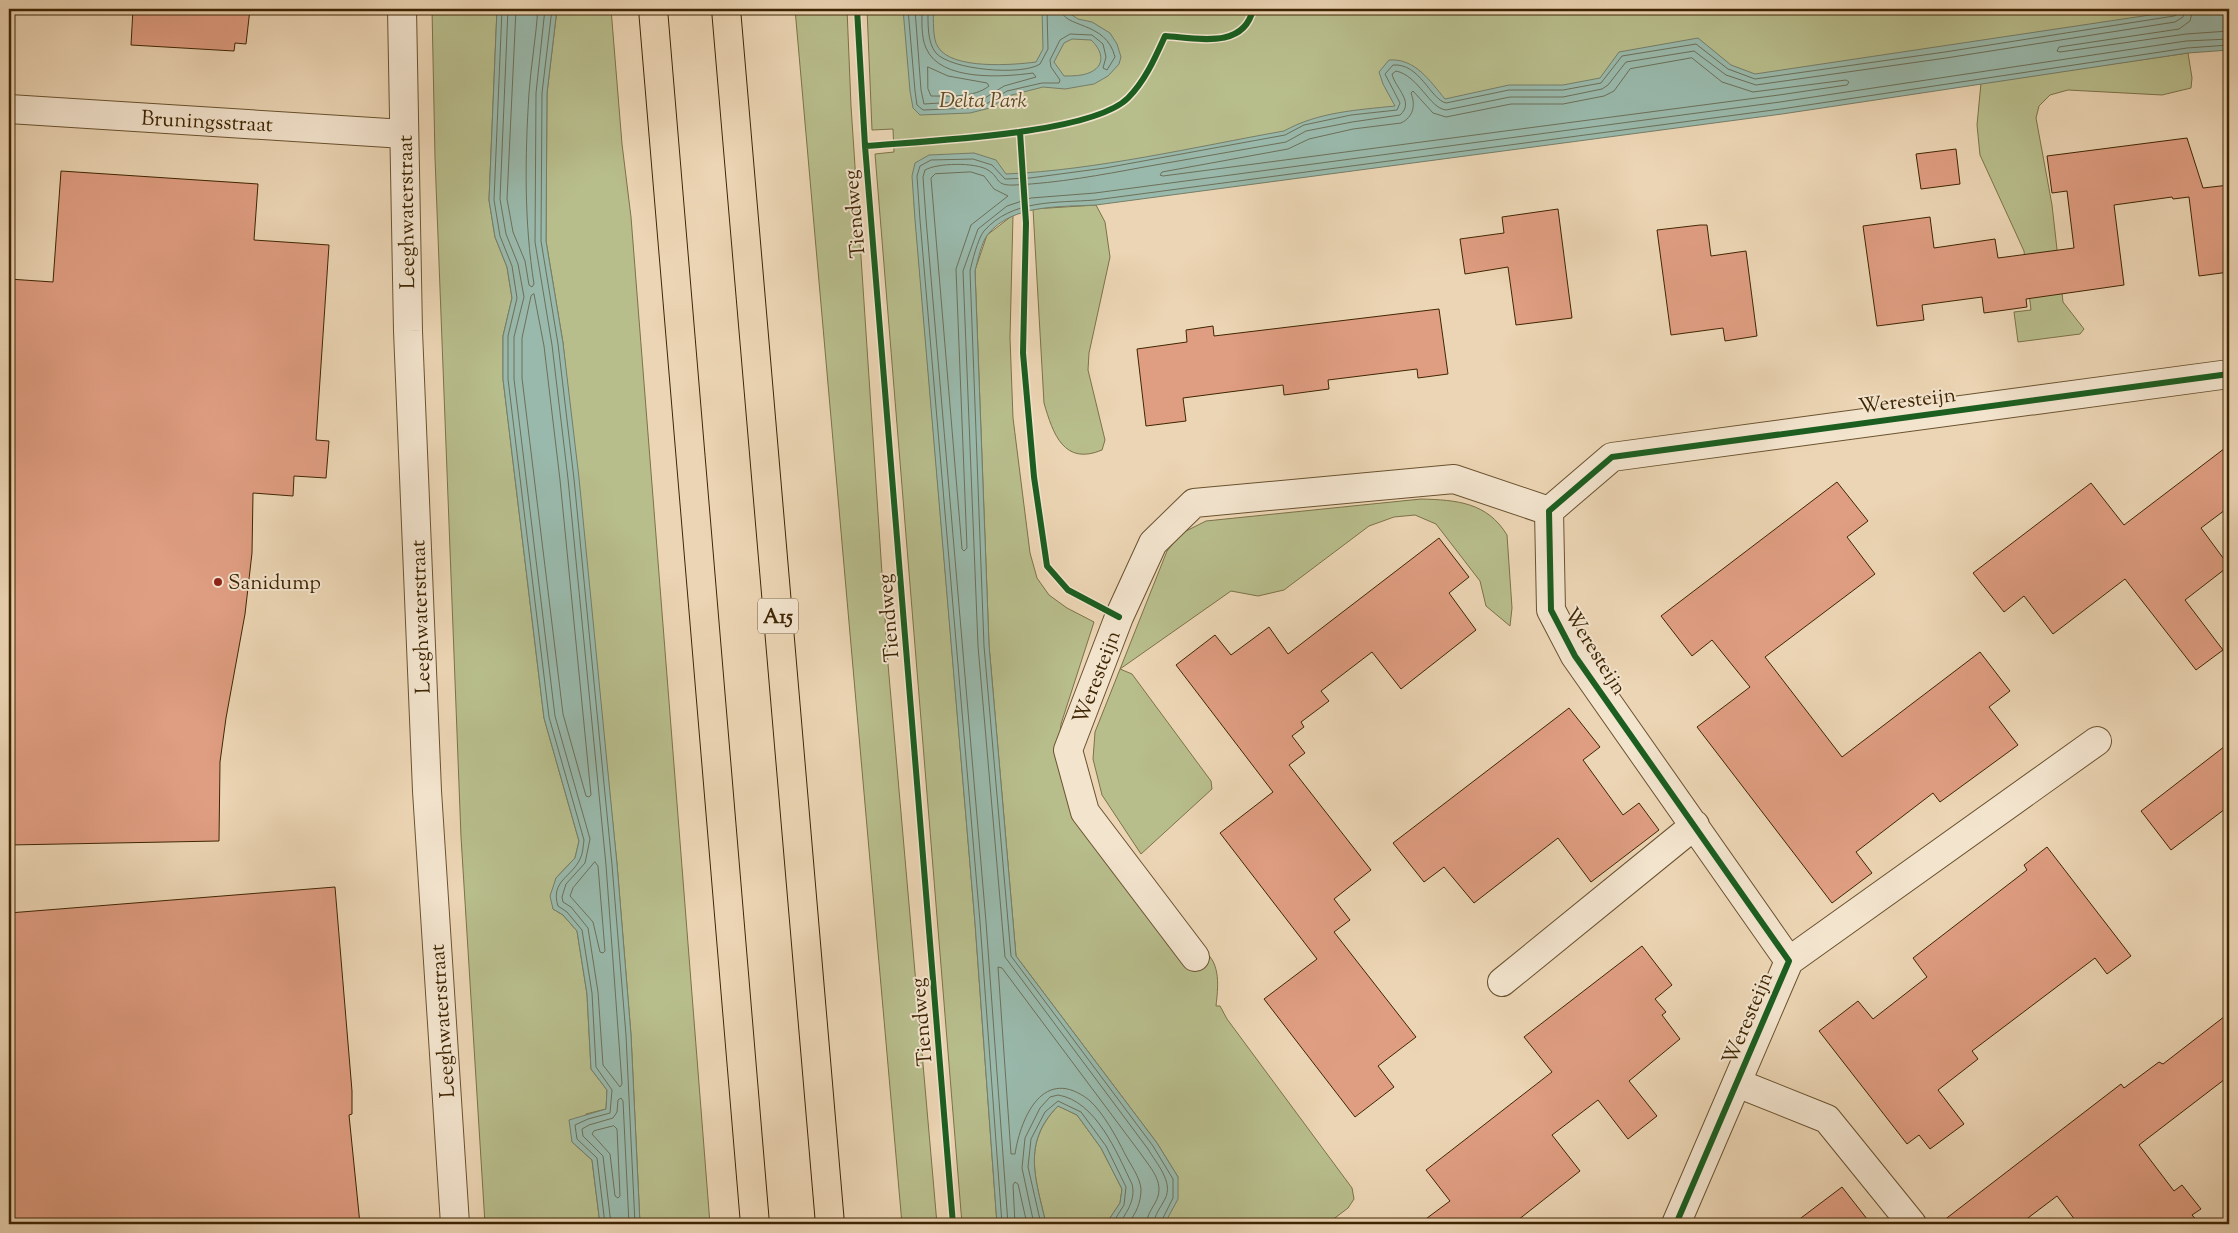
<svg xmlns="http://www.w3.org/2000/svg" width="2238" height="1233" viewBox="0 0 2238 1233" font-family="'Sorts Mill Goudy',serif">
  <style>
    .green { fill: #b8bd8c; stroke: #7c7248 }
    .water { fill: #99b9ac; stroke: #757e68; fill-rule: evenodd }
    .lines { fill: none; stroke-linecap: round; stroke-linejoin: round }
    .shore { stroke: #6c7058; stroke-width: 1 }
    .building { fill: #df9d81; stroke: #3f2603 }
    .minor-casing { stroke: #6a522f; stroke-width: 30 }
    .motorway-casing { stroke: #3f2603; stroke-width: 30 }
    .minor { stroke: #f3e4ce; stroke-width: 28 }
    .motorway { stroke: #ecd5b4; stroke-width: 28 }
    .cycleway-casing { stroke: #f3e4ce; stroke-width: 9 }
    .cycleway { stroke: #1b5e20; stroke-width: 6 }
    .poi-dot { fill: #8f2418; stroke: #f3e4ce; stroke-width: 2 }
    .labels { text-anchor: middle; stroke-width: 4; stroke-linejoin: round; paint-order: stroke }
    .shield { fill: #f3e4ce; stroke: #755f40; stroke-width: 1 }
    .shield-label { font-size: 20px; font-weight: bold; fill: #3f2603 }
    .park-label { font-size: 21px; font-style: italic; fill: #5d4c25; stroke: #f3e4ce }
    .street-label { font-size: 21px; fill: #3f2603; stroke: #f3e4ce }
    .poi-label { font-size: 21px; fill: #3f2603; stroke: #f3e4ce; text-anchor: start }
  </style>
  <rect width="100%" height="100%" fill="#ecd5b4"/>
  <filter id="stains"><feTurbulence type="fractalNoise" baseFrequency=".004" numOctaves="4"/><feColorMatrix values="0 0 0 0 .2 0 0 0 0 .09 0 0 0 0 .02 0 0 0 .5 -.17"/></filter>
  <radialGradient id="worn" r=".72"><stop offset=".6" stop-color="#630" stop-opacity="0"/><stop offset="1" stop-color="#630" stop-opacity=".3"/></radialGradient>
  <path class="green" d="M432 9H497L489 200 495 237 507 267 512 298 503 336V379L544 718 579 841 575 858 556 878 553 909 563 915 577 931 587 994 591 1069 607 1090 606 1109 586 1114 572 1142 592 1160 600 1224H485L461 837 435 158Z
    M557 9H611L622 144 631 217 710 1224H640L631 1035 617 864 563 343 546 241 547 93Z
    M795 9H847L851 106 888 664 937 1224H902Z
    M867 9H2229V44L914 202 975 923 997 1224H962L875 154 894 152 893 129 872 130Z
    M2188 53 2192 78 2191 88 2162 95 2068 90 2050 95 2039 106 2036 118 2052 205 2063 302 2084 329 2080 334 2018 342 2014 312 2031 310 2024 251 1980 155 1977 125 1981 83Z
    M1096 205 1105 222 1110 257 1089 353 1088 370 1105 440 1102 450C1064 466 1053 434 1044 403L1033 209Z
    M1013 215 1010 338 1013 418 1030 553 1037 578 1049 595 1067 608 1094 622 1061 724 1058 755 1205 952C1221 964 1218 988 1216 1006H1220L1227 1019 1352 1188 1354 1199 1348 1208 1327 1224H1163L1165 1223 1178 1177 1157 1143 1016 956 989 645 975 270 987 235Z
    M1421 499C1456 500 1487 502 1507 535L1512 608 1510 626 1486 606 1480 581 1436 524 1415 515 1394 517 1369 526 1284 590 1258 596 1231 591 1120 669 1132 674 1211 781 1212 789 1141 854 1102 795 1093 759 1095 732 1167 551 1182 533 1206 521Z
    M1058 1106 1077 1115 1101 1148 1122 1189 1120 1203 1106 1224H1046C1036 1179 1021 1144 1058 1106Z"/>
  <path class="water" d="M497 9H557L547 93 546 241 563 343 579 478 617 864 631 1035 640 1224H600L592 1160 572 1142 569 1120 606 1109 607 1090 591 1069 587 994 577 931 563 915 553 909 550 896 556 878 575 858 579 841 544 718 503 379V336L512 298 507 267 495 237 489 200Z
    M903 9H933C934 20 932 38 938 47 952 70 1013 65 1036 62L1043 49 1042 9H1063L1078 19 1092 22 1110 33 1117 44 1121 57 1119 64 1108 76 1094 84 1065 89 1043 87 1008 96 990 108 970 113 920 115 913 108 910 91ZM1072 39 1091 40C1101 49 1107 64 1091 72 1083 76 1072 76 1064 76L1054 62 1064 43Z
    M2190 9H2229V50L2188 53 1782 114 1096 205C1060 207 1013 204 988 234 981 243 978 260 975 271L989 645 1016 956 1157 1143 1178 1177V1199L1165 1223 1106 1224 1120 1203 1122 1189 1101 1148 1077 1115 1058 1106C1021 1143 1036 1180 1046 1224H997L975 923 915 220 912 176 915 163 929 155 974 153 996 160 1006 174C1097 170 1194 147 1284 131 1318 112 1357 110 1395 106L1383 84 1379 72 1389 60C1415 58 1430 81 1445 99L1509 85H1563L1600 78 1619 52 1698 38 1731 65 1755 74Z"/>
  <g class="lines">
    <path class="shore" d="M502 9 494 200 500 236 512 266 517 298 508 336V379L549 717 584 840C583 846 583 854 580 859 572 877 550 881 558 906L567 912 582 930 592 993 596 1067 612 1090 610 1113 588 1119 575 1125 577 1139 597 1158 605 1224
      M508 9 500 199 506 234 518 264 524 297 514 337V379L555 716 590 839 585 863 566 884 562 897 563 902 571 907 588 928 598 992 603 1065 620 1087 622 1084 606 865 568 479 552 345 535 242 536 93 545 9
      M516 9 507 199 513 232 525 261 529 285 532 287 534 284C524 222 525 156 529 93 531 65 536 37 538 9
      M552 9 542 93 541 241 558 344 574 479 612 865 626 1035 635 1224
      M908 9 915 91 917 105 923 110 969 108 988 103 1007 91 1042 83H1059L1060 80 1051 67 1050 60 1060 40 1070 34 1092 35 1103 44 1106 57 1103 68 1107 70 1115 57C1106 20 1063 29 1061 9
      M915 9 921 90 924 104 973 101 985 98 1004 86 1036 77 1033 73C1004 77 940 82 926 48 921 37 922 20 922 9
      M928 9C928 22 927 43 936 53 951 70 1022 76 1040 64L1048 49 1047 9
      M2193 9 2190 21 2179 29 2059 47 2057 51 2060 52 2186 34 2229 31
      M1692 58 1722 82 1753 92 1846 80 1849 82 1847 85 1779 95 1163 176 1160 175 1162 172 1288 149 1309 139 1353 129 1401 123C1413 117 1416 106 1411 93L1413 91 1433 113 1446 117 1511 104H1563L1604 96 1614 91 1630 69Z
      M928 67 948 76 987 83 989 86C974 98 949 96 931 96L928 89Z
      M971 172 984 176 994 189 1008 196 971 225 956 269 967 548 964 551 962 549 931 178 935 174Z
      M534 294 544 346 560 480 591 795 589 797 586 796 563 714 522 378V338L531 296Z
      M595 862 598 866 605 951 603 953 600 952 593 922 570 896 573 888Z
      M614 1126 617 1129 620 1196 618 1198 615 1196 610 1154 592 1134 594 1131Z
      M611 1224 603 1156 583 1136 582 1129 589 1125 613 1118 617 1112 618 1100 621 1098 623 1101 629 1224
      M1002 1224 980 922 920 220 917 176 920 166 931 160 973 159 992 165 1005 179 1030 178 1105 168 1285 135 1304 125 1351 115 1397 110 1400 103 1385 74 1393 65C1420 63 1430 99 1446 103L1509 90H1563L1601 83 1622 56 1696 44 1728 69 1755 79 1945 52 2174 16 2178 14 2179 9
      M1008 1224 986 922 926 219 923 177 925 170C937 163 975 162 988 170 1001 178 994 186 1015 185 1058 183 1101 175 1144 167 1191 159 1239 150 1286 142L1306 131 1352 122 1400 115C1415 102 1395 88 1392 74L1396 71C1419 76 1429 108 1446 110L1510 97H1563L1602 89 1608 85 1626 62 1694 51 1726 75 1756 85 1946 58 2175 22 2183 17 2185 9
      M1015 1224 1013 1185 1015 1182 1018 1184 1027 1224
      M1034 1224 1022 1168 1025 1138 1040 1108 1050 1097 1058 1095C1096 1101 1117 1153 1132 1184 1136 1199 1127 1212 1119 1224
      M1041 1224 1028 1167 1031 1139 1045 1112 1058 1101 1081 1112 1106 1146 1126 1187 1124 1205 1112 1224
      M1128 1224C1136 1213 1141 1203 1141 1189 1140 1177 1130 1164 1125 1154 1117 1138 1103 1112 1089 1100 1044 1065 1021 1116 1015 1154H1011L998 967 1002 968 1141 1154C1152 1170 1166 1184 1155 1203 1151 1210 1147 1216 1146 1224
      M1154 1224C1154 1215 1161 1207 1165 1199 1174 1182 1156 1163 1148 1149L1005 957 978 646 963 271 978 229 1007 206 1031 198 1095 193 1780 102 2186 41 2229 39
      M1160 1224 1173 1198V1179L1153 1146 1011 956 984 646 970 271C972 262 978 238 984 231 1012 199 1057 203 1095 200L1781 109 2187 48 2229 45"/>
  </g>
  <path class="building" d="M133 9H250L246 44 235 43 234 51 131 45Z
    M2187 138 2203 188 2229 185V272L2199 276 2189 197 2173 199 2172 197 2114 205 2124 285 2026 299 2027 307 1984 313 1982 297 1922 305 1924 320 1877 326 1863 226 1930 217 1934 248 1995 239 1998 258 2074 248 2067 191 2052 193 2047 156Z
    M1956 149 1960 184 1921 189 1916 154Z
    M61 171 258 184 254 240 329 245 316 440 329 441 326 478 294 476 293 496 253 493 252 553 245 614 226 718 220 762 219 841 9 845V279L53 282Z
    M1558 209 1572 318 1516 325 1508 267 1465 274 1460 239 1504 233 1502 217Z
    M1700 225H1707L1711 256 1746 251 1757 336 1725 341 1723 328 1671 335 1657 230Z
    M1439 309 1448 374 1418 378 1417 369 1328 380 1329 389 1284 395 1283 385 1183 398 1186 421 1146 426 1137 349 1187 342 1186 330 1213 326 1214 336Z
    M2229 445V507L2201 528 2229 566 2185 600 2223 650 2196 670 2125 579 2053 634 2024 596 2004 612 1973 573 2091 483 2124 525Z
    M1837 482 1868 521 1847 537 1875 574 1765 657 1842 757 1980 652 2010 691 1989 707 2018 745 1940 802 1933 793 1856 852 1872 873 1832 903 1697 727 1750 687 1712 640 1692 656 1661 616Z
    M1439 538 1469 577 1449 593 1476 630 1401 689 1372 652 1321 691 1329 701 1301 722 1304 727 1292 736 1305 753 1289 765 1371 870 1334 899 1350 920 1334 932 1416 1037 1378 1066 1394 1087 1355 1117 1264 999 1317 959 1220 833 1273 792 1176 665 1215 635 1231 655 1269 627 1288 654Z
    M1569 708 1600 747 1583 760 1623 815 1639 803 1659 830 1591 882 1558 838 1474 903 1444 867 1424 882 1393 843Z
    M2229 743V806L2171 850 2141 811Z
    M2047 847 2131 956 2107 974 2095 958 1972 1051 1978 1059 1938 1090 1964 1124 1930 1149 1919 1135 1907 1144 1819 1031 1858 1001 1873 1019 1927 977 1913 958 2027 870 2024 865Z
    M335 887 352 1091V1114L349 1115 360 1224H9V913Z
    M1642 946 1672 985 1655 999 1666 1012 1662 1015 1680 1039 1629 1081 1657 1116 1628 1139 1598 1100 1552 1135 1580 1171 1513 1224H1419L1450 1201 1426 1170 1552 1072 1524 1037Z
    M2229 1013V1076L2139 1145 2174 1191 2182 1185 2201 1209 2192 1215 2200 1224H2078L2057 1196 2020 1224H1939L2121 1084 2124 1088 2159 1062 2163 1064Z
    M1842 1187 1871 1224H1793Z"/>
  <g class="lines">
    <defs>
      <path id="minor" d="M402 9 408 331 427 791 455 1224
        M9 109 404 134
        M1195 957 1085 812 1068 750 1119 617 1153 543 1194 503 1454 479 1549 511
        M1789 961 2097 741
        M1502 982 1695 825
        M1737 1083 1827 1119 1912 1224
        M1676 1224 1789 961 1575 656 1551 610 1549 511 1612 457 2229 374"/>
      <path id="motorway" d="M653 9 755 1224
        M726 9 830 1224"/>
    </defs>
    <use href="#minor" class="minor-casing"/>
    <use href="#motorway" class="motorway-casing"/>
    <use href="#minor" class="minor"/>
    <use href="#motorway" class="motorway"/>
    <defs>
      <path id="cycleway" d="M857 9 865 146 953 1224
        M1020 132 1026 223 1023 353 1034 477 1047 566 1068 590 1119 617
        M865 146C922 141 1091 135 1128 98 1145 81 1155 58 1165 36 1196 38 1244 50 1253 9
        M1676 1224 1789 961 1575 656 1551 610 1549 511 1612 457 2229 374"/>
    </defs>
    <use href="#cycleway" class="cycleway-casing"/>
    <use href="#cycleway" class="cycleway"/>
  </g>
  <circle class="poi-dot" cx="218" cy="582" r="5"/>
  <g class="labels">
    <rect class="shield" x="758" y="598.5" width="40" height="35" rx="4"/>
    <g class="shield-label">
      <text x="778" y="623">A15</text>
    </g>
    <g class="park-label">
      <text x="983" y="107">Delta Park</text>
    </g>
    <g class="street-label">
      <text transform="translate(207 121) rotate(3)" y="7">Bruningsstraat</text>
      <text transform="translate(406 212) rotate(-91)" y="7">Leeghwaterstraat</text>
      <text transform="translate(854 214) rotate(-95)" y="7">Tiendweg</text>
      <text transform="translate(1907 400) rotate(-7)" y="7">Weresteijn</text>
      <text transform="translate(420 617) rotate(-92)" y="7">Leeghwaterstraat</text>
      <text transform="translate(888 618) rotate(-95)" y="7">Tiendweg</text>
      <text transform="translate(1596 651) rotate(58)" y="7">Weresteijn</text>
      <text transform="translate(1096 677) rotate(-69)" y="7">Weresteijn</text>
      <text transform="translate(1747 1018) rotate(-67)" y="7">Weresteijn</text>
      <text transform="translate(442 1021) rotate(-94)" y="7">Leeghwaterstraat</text>
      <text transform="translate(921 1022) rotate(-95)" y="7">Tiendweg</text>
    </g>
    <g class="poi-label">
      <text x="228" y="589">Sanidump</text>
    </g>
  </g>
  <rect width="2238" height="1233" fill="none" stroke="#ecd5b4" stroke-width="30"/>
  <rect x="10" y="10" width="2218" height="1213" fill="none" stroke="#3f2603" stroke-width="2.5"/>
  <rect x="15" y="15" width="2208" height="1203" fill="none" stroke="#3f2603"/>
  <rect width="100%" height="100%" filter="url(#stains)"/>
  <rect width="100%" height="100%" fill="url(#worn)"/>
</svg>
